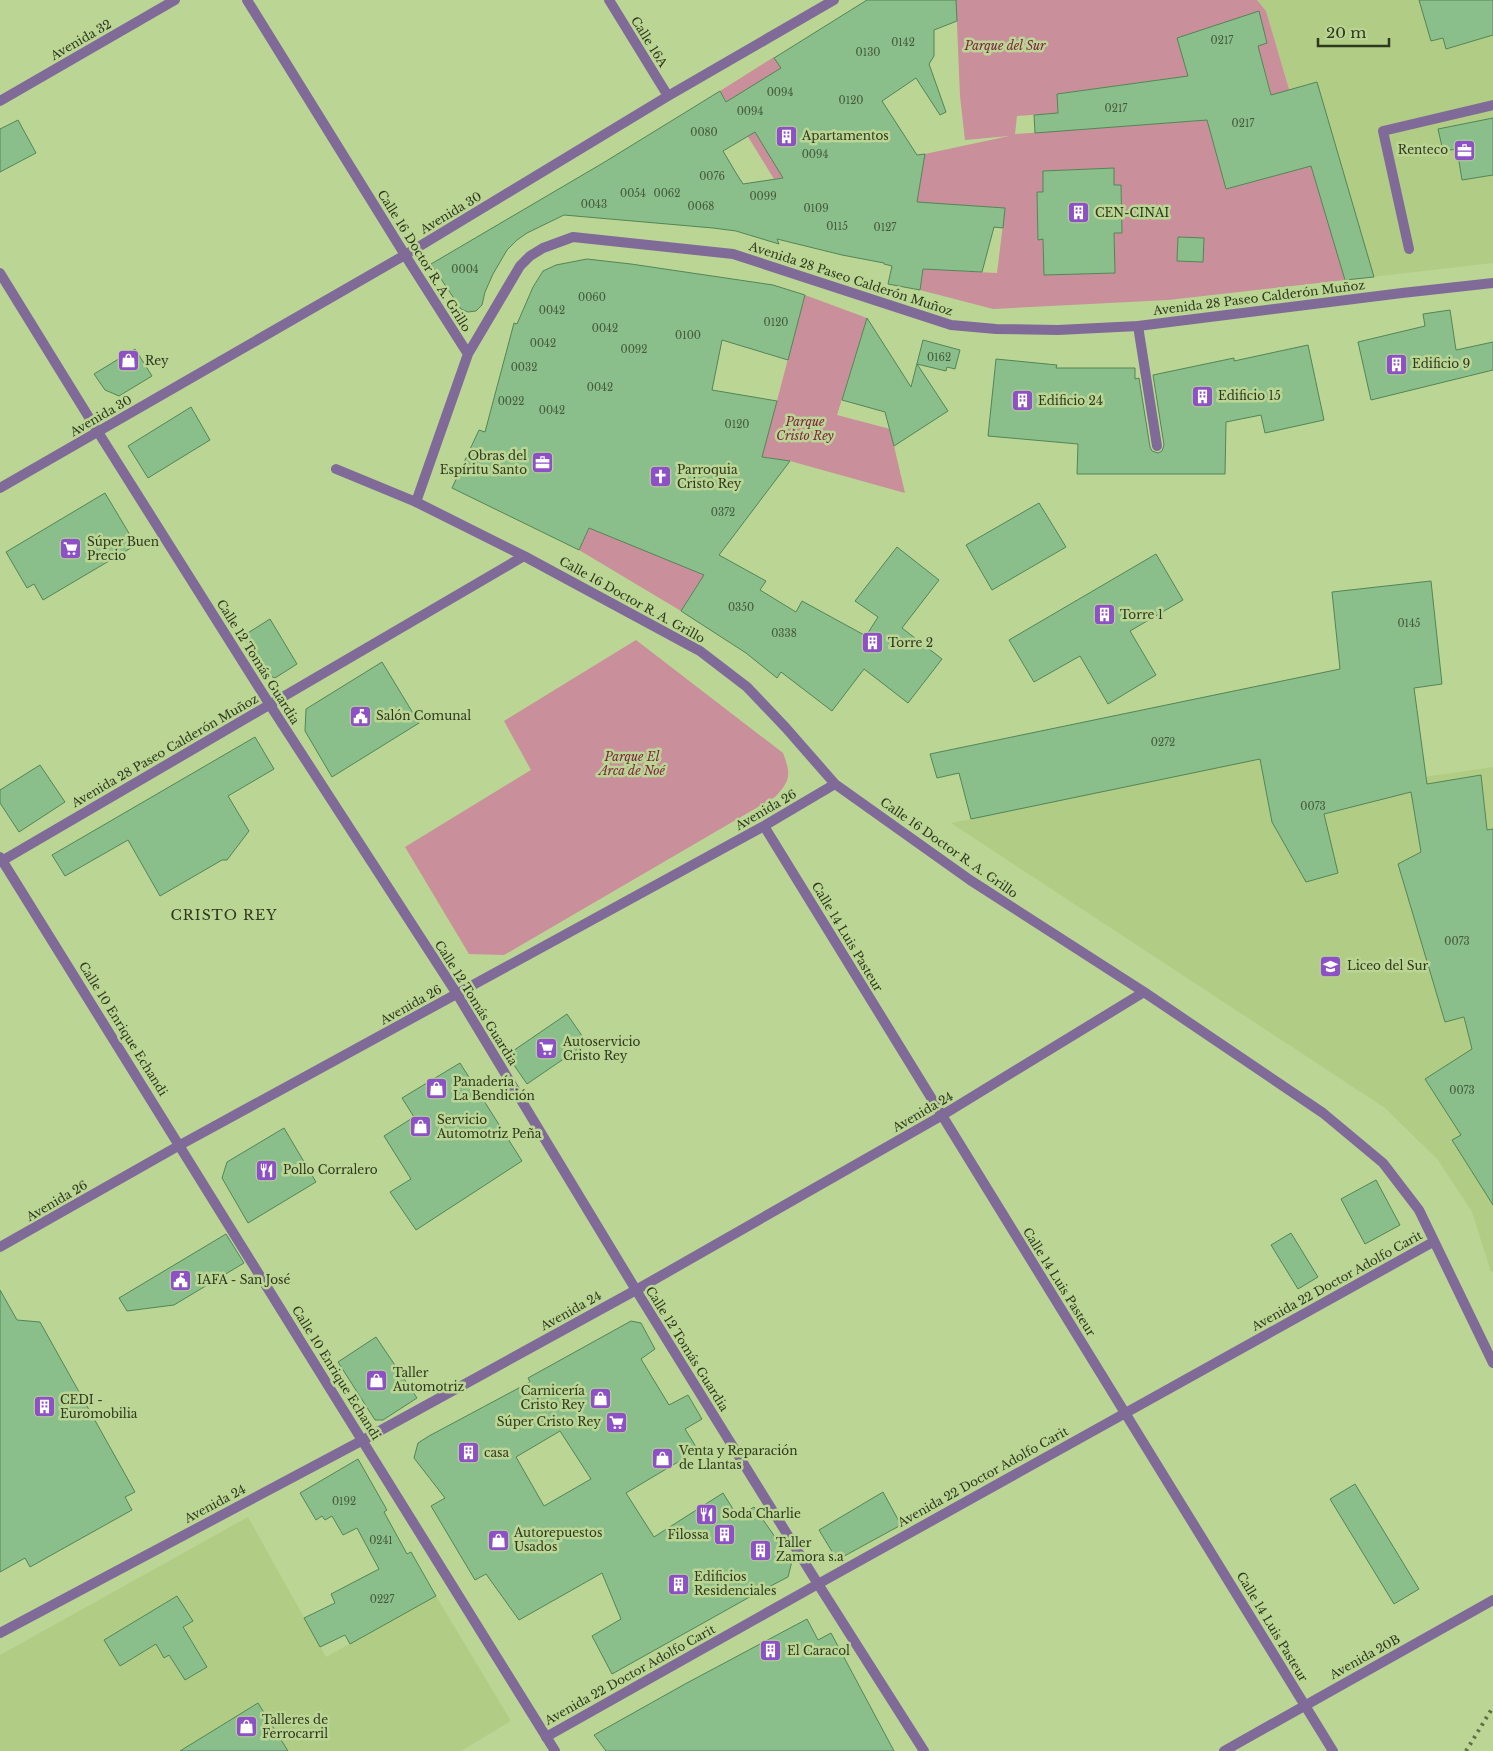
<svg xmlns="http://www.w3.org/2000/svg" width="1493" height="1751" viewBox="0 0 1493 1751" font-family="'Libre Baskerville',serif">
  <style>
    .built { fill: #b1cc84 }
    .green { fill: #c98f9b; fill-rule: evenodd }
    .building { fill: #8abf8c; stroke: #538556; fill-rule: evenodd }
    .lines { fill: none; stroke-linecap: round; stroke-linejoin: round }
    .service { stroke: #806b98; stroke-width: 10 }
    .minor { stroke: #806b98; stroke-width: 10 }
    .tertiary { stroke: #806b98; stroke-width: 10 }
    .rail { stroke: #5e6d46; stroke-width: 4; stroke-dasharray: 2.5 5; stroke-linecap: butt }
    .labels { text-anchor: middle; stroke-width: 5; stroke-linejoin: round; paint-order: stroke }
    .number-label { font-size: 10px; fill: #455a3a }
    .street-label { font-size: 12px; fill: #2e381e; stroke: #bbd594 }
    .park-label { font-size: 12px; font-style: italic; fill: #802240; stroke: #bbd594 }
    .poi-label { font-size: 12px; fill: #2e381e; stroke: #bbd594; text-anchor: start }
    .neighbourhood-label { font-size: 14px; letter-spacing: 1px; fill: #2e381e; stroke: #bbd594 }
  </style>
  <rect width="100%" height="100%" fill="#bbd594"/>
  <path class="built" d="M1257 0H1493V263L1345 280 1266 11Z
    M1396 731 1403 780 1493 767V1271L1491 1272 1472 1212 1438 1160 1385 1108 951 823Z
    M248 1517 326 1657 436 1596 511 1721 461 1751H0V1655Z"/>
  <path class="green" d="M956 0H1257L1266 11 1345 280 1168 300 993 309 920 290 927 246 916 208 925 154 1009 136 965 140 960 96ZM1261 57 1292 171 1226 189 1195 75ZM1172 78 1194 106 1196 121 1015 134 1017 116 1058 113 1057 94ZM1114 168V185L1121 186 1122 233H1114L1115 273 1045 275 1043 239H1038L1037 192H1043V171ZM949 205 1005 208 997 273 957 271 963 237Z
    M774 57 781 68 785 177 774 179 720 91Z
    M805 295 867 318 837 415 890 429 905 493 790 461 762 457Z
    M601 503 704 575 681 611 579 550Z
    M636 640 783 753C791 774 791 780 775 797L504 955 469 954 405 847 531 770 504 721Z"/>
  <path class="building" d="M867 0H956L957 21 934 30V56L929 64 946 112 940 115 916 78 882 101 917 155 925 154 917 202 1005 208 1003 228 994 227 982 272 923 269 920 290 888 284 892 266 884 264V263L842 255 777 239 779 244 736 231 713 228 564 215 527 233 517 240 507 250 493 274 485 292 482 305 476 311 468 312 461 309 431 264 603 163 720 91 726 102 781 68 774 58ZM755 132 783 178 743 184 736 173 723 151Z
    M1419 0H1493V35L1446 49 1443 38 1431 41Z
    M1259 11 1267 43 1258 46 1271 95 1317 82 1374 277 1345 280 1311 166 1226 189 1207 120 1035 133 1034 115 1058 113 1057 94 1188 76 1177 38Z
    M1493 118V175L1462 180 1457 149 1443 151 1438 129Z
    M18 120 36 153 0 172V129Z
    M1114 168V185H1121L1122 233H1114L1115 273 1044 275 1043 239 1038 240 1037 192H1043V171Z
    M1178 237 1204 238 1203 262 1177 261Z
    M587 259 631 264 773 285 805 295 788 360 722 340 712 390 777 401 762 457 790 461 719 555 766 581 760 590 796 612 802 601 866 636 878 617 855 601 897 547 939 580 902 628 942 659 908 703 864 669 832 711 781 672 777 678 746 653 681 611 704 575 589 528 579 550 452 488 479 430 485 432 514 323 517 324 533 287 543 271 556 265Z
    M1450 310 1456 350 1493 342V370L1371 400 1358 342 1425 326 1423 314Z
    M867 318 911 387 923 340 960 350 955 369 947 367 946 371 917 364 948 411 894 446 885 412 842 400Z
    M1308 345 1324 420 1265 433 1261 415 1226 422 1225 474H1077L1078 444 988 436 996 359 1057 365 1056 368H1135V379L1139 378 1150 447 1152 451 1158 453 1162 451 1164 445 1153 375 1234 358V361Z
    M135 349 152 376 119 396 105 390 94 374Z
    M191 407 210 440 148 478 128 446Z
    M105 493 136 545 43 600 34 584 27 588 6 552Z
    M1039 503 1066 547 992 590 966 545Z
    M1156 554 1183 600 1130 631 1156 675 1108 704 1080 656 1034 682 1009 640Z
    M1431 581 1442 684 1414 688 1427 784 1481 775 1487 830 1493 829V1205L1452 1140 1461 1135 1425 1079 1472 1049 1464 1017 1445 1022 1398 864 1421 852 1411 792 1324 814 1338 873 1306 882 1272 822 1260 759 971 819 959 773 937 778 930 754 1340 669 1332 592Z
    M270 619 297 664 275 678 266 674 243 636Z
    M382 662 419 723 332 777 305 731 306 709Z
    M255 737 274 769 228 796 249 831 227 860H222L160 896 128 840 65 876 52 855Z
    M40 765 65 802 19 832 0 803V790Z
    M567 1014 587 1043 527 1084 507 1055Z
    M460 1063 522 1161 416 1230 390 1192 411 1179 384 1136 414 1117 402 1098Z
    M284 1128 316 1182 248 1223 222 1178 227 1162Z
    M1376 1180 1400 1225 1365 1244 1341 1199Z
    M1291 1233 1318 1277 1298 1289 1271 1245Z
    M226 1234 244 1263 174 1305 127 1311 119 1298Z
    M0 1290 17 1320 40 1322 135 1492 125 1497 132 1510 30 1567 25 1558 0 1572Z
    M631 1321 641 1323 655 1349 641 1359 669 1405 688 1395 702 1419 685 1429 698 1450 626 1493 654 1537 723 1493 738 1517 754 1507 792 1561 788 1577 755 1594 612 1674 592 1636 621 1619 602 1573 519 1620 486 1574 475 1580 431 1506 445 1498 414 1458 418 1443 429 1436 530 1382 528 1378ZM560 1431 591 1479 544 1506 516 1457Z
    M376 1337 417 1398 383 1420H375L338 1362Z
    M358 1459 387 1510 384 1512 407 1554 411 1552 436 1596 350 1644 345 1635 320 1647 304 1618 335 1603 331 1594 379 1569 357 1528 343 1535 332 1516 325 1520 322 1516 316 1520 300 1493Z
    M1355 1484 1419 1589 1394 1604 1330 1499Z
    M883 1492 901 1525 837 1560 819 1530Z
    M177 1596 193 1621 183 1627 207 1667 185 1680 169 1655 164 1658 156 1644 120 1666 104 1640Z
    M807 1619 818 1640 831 1633 894 1751H606L594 1735 685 1684Z
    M258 1703 288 1751H180Z"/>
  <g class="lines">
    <path class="service" d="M1409 249 1383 131 1493 105
      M1138 326 1157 446
      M336 469 416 502"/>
    <path class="minor" d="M247 0 405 255 468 354 416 502 524 556 700 651 747 687 786 728 835 784 970 880 1144 992 1323 1113 1383 1163 1419 1210 1493 1363
      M609 0 668 96
      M0 101 175 0
      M468 354 520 266 530 256 543 248 573 237 733 254 951 325 996 329 1058 330 1138 326 1402 293 1493 283
      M0 488 405 255 668 96 834 0
      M764 826 1333 1751
      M0 862 524 556
      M0 1247 180 1145 764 826 835 784
      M0 1633 363 1440 636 1290 941 1116 1144 992
      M546 1737 818 1584 1433 1242
      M1224 1751 1493 1600"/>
    <path class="tertiary" d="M0 273 98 432 270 705 457 994 636 1290 818 1584 924 1751
      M0 857 555 1751"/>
    <path class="rail" d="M1466 1751 1493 1707"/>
  </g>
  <defs>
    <symbol id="building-square" viewBox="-11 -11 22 22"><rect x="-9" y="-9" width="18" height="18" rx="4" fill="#8d50c6" stroke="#bbd594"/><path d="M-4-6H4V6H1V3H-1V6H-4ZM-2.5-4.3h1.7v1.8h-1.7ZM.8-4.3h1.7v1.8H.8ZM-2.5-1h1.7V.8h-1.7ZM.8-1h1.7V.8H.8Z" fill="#fff"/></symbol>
    <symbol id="office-square" viewBox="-11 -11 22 22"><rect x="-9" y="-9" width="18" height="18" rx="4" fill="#8d50c6" stroke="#bbd594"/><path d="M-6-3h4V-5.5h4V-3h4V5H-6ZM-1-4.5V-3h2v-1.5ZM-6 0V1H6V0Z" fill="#fff"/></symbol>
    <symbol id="shop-square" viewBox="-11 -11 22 22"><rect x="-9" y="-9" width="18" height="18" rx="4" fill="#8d50c6" stroke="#bbd594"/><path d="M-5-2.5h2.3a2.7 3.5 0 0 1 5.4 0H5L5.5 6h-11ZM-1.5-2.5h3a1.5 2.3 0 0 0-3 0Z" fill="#fff"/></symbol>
    <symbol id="church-square" viewBox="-11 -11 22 22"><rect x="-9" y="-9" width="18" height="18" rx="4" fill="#8d50c6" stroke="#bbd594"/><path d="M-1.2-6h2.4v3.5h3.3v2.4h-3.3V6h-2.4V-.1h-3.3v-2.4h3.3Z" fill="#fff"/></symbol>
    <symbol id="supermarket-square" viewBox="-11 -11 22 22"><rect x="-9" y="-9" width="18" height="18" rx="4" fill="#8d50c6" stroke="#bbd594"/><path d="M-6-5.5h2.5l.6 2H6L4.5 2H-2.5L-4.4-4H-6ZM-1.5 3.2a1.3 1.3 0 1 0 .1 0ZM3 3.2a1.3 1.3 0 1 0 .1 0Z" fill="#fff"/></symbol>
    <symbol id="civic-square" viewBox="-11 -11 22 22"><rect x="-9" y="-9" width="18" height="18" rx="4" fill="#8d50c6" stroke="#bbd594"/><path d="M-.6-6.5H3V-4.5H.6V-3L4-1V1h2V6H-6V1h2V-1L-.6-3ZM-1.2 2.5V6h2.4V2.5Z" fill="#fff"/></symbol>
    <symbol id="school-square" viewBox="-11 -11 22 22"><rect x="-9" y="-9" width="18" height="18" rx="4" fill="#8d50c6" stroke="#bbd594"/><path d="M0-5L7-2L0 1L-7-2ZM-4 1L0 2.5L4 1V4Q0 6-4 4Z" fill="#fff"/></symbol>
    <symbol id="restaurant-square" viewBox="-11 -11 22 22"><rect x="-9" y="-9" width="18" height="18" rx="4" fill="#8d50c6" stroke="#bbd594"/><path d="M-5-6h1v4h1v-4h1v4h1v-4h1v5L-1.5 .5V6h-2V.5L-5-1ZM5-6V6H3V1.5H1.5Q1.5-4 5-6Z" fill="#fff"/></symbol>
  </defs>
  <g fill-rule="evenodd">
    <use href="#building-square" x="774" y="124" width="25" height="25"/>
    <use href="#office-square" x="1452" y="138" width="25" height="25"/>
    <use href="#building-square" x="1066" y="200" width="25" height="25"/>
    <use href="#shop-square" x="116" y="348" width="25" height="25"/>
    <use href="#building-square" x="1384" y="352" width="25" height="25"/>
    <use href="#building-square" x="1190" y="384" width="25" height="25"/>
    <use href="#building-square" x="1010" y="388" width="25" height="25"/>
    <use href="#office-square" x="530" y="450" width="25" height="25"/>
    <use href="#church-square" x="648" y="464" width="25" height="25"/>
    <use href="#supermarket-square" x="58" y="536" width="25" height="25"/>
    <use href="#building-square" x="1092" y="602" width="25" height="25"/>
    <use href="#building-square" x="860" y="630" width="25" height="25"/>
    <use href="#civic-square" x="348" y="704" width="25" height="25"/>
    <use href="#school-square" x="1318" y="954" width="25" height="25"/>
    <use href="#supermarket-square" x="534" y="1036" width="25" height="25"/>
    <use href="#shop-square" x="424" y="1076" width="25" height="25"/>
    <use href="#shop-square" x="408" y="1114" width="25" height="25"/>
    <use href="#restaurant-square" x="254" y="1158" width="25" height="25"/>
    <use href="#civic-square" x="168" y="1268" width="25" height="25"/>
    <use href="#shop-square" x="364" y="1368" width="25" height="25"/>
    <use href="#shop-square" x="588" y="1386" width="25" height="25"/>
    <use href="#building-square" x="32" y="1394" width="25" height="25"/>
    <use href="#supermarket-square" x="604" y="1410" width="25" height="25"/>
    <use href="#building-square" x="456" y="1440" width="25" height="25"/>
    <use href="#shop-square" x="650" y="1446" width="25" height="25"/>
    <use href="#restaurant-square" x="694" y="1502" width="25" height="25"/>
    <use href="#building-square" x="712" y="1522" width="25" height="25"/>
    <use href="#shop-square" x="486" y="1528" width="25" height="25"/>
    <use href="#building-square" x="748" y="1538" width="25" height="25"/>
    <use href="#building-square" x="666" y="1572" width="25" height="25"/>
    <use href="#building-square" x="758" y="1638" width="25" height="25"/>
    <use href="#shop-square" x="234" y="1714" width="25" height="25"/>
  </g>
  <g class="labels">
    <g class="number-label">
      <text x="1222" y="44">0217</text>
      <text x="903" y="46">0142</text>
      <text x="868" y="56">0130</text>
      <text x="780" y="96">0094</text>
      <text x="851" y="104">0120</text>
      <text x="1116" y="112">0217</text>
      <text x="750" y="115">0094</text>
      <text x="1243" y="127">0217</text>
      <text x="704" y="136">0080</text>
      <text x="815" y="158">0094</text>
      <text x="712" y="180">0076</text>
      <text x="633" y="197">0054</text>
      <text x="667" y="197">0062</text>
      <text x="763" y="200">0099</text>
      <text x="594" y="208">0043</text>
      <text x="701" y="210">0068</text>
      <text x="816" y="212">0109</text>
      <text x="837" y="230">0115</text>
      <text x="885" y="231">0127</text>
      <text x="465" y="273">0004</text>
      <text x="592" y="301">0060</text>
      <text x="552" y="314">0042</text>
      <text x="776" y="326">0120</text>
      <text x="605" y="332">0042</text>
      <text x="688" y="339">0100</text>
      <text x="543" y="347">0042</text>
      <text x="634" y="353">0092</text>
      <text x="939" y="361">0162</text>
      <text x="524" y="371">0032</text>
      <text x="600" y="391">0042</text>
      <text x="511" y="405">0022</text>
      <text x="552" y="414">0042</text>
      <text x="737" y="428">0120</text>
      <text x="723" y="516">0372</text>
      <text x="741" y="611">0350</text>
      <text x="1409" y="627">0145</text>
      <text x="784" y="637">0338</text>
      <text x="1163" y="746">0272</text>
      <text x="1313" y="810">0073</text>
      <text x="1457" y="945">0073</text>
      <text x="1462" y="1094">0073</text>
      <text x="344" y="1505">0192</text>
      <text x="381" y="1544">0241</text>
      <text x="382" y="1603">0227</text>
    </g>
    <g class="street-label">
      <text transform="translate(81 40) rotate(-30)" y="4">Avenida 32</text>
      <text transform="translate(649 42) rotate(58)" y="4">Calle 16A</text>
      <text transform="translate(451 213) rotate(-31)" y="4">Avenida 30</text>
      <text transform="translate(424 261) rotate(58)" y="4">Calle 16 Doctor R. A. Grillo</text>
      <text transform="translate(851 279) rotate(18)" y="4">Avenida 28 Paseo Calderón Muñoz</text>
      <text transform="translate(1259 298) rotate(-7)" y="4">Avenida 28 Paseo Calderón Muñoz</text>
      <text transform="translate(101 416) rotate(-30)" y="4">Avenida 30</text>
      <text transform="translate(632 600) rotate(29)" y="4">Calle 16 Doctor R. A. Grillo</text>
      <text transform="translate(258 662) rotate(58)" y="4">Calle 12 Tomás Guardia</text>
      <text transform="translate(165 751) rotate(-30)" y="4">Avenida 28 Paseo Calderón Muñoz</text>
      <text transform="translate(766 810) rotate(-30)" y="4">Avenida 26</text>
      <text transform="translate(949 848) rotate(35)" y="4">Calle 16 Doctor R. A. Grillo</text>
      <text transform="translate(847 937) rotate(59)" y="4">Calle 14 Luis Pasteur</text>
      <text transform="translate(476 1003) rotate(58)" y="4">Calle 12 Tomás Guardia</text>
      <text transform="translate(411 1005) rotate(-29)" y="4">Avenida 26</text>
      <text transform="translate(123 1029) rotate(58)" y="4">Calle 10 Enrique Echandi</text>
      <text transform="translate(923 1112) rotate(-30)" y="4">Avenida 24</text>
      <text transform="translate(57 1201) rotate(-30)" y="4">Avenida 26</text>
      <text transform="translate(1337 1281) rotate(-29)" y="4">Avenida 22 Doctor Adolfo Carit</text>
      <text transform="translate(1059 1282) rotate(58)" y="4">Calle 14 Luis Pasteur</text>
      <text transform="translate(571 1311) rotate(-29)" y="4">Avenida 24</text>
      <text transform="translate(687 1349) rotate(58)" y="4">Calle 12 Tomás Guardia</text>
      <text transform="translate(336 1373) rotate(58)" y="4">Calle 10 Enrique Echandi</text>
      <text transform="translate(983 1477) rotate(-29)" y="4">Avenida 22 Doctor Adolfo Carit</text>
      <text transform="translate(215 1504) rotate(-28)" y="4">Avenida 24</text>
      <text transform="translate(1272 1627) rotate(59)" y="4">Calle 14 Luis Pasteur</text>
      <text transform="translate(1365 1657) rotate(-29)" y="4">Avenida 20B</text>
      <text transform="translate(630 1675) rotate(-29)" y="4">Avenida 22 Doctor Adolfo Carit</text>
    </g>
    <g class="park-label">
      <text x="1005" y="50">Parque del Sur</text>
      <text x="805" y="426">Parque<tspan x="805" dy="14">Cristo Rey</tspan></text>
      <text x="632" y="761">Parque El<tspan x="632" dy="14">Arca de Noé</tspan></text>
    </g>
    <g class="poi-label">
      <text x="802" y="140">Apartamentos</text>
      <text x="1448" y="154" text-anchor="end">Renteco</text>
      <text x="1095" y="217">CEN-CINAI</text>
      <text x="145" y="365">Rey</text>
      <text x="1412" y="368">Edificio 9</text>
      <text x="1218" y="400">Edificio 15</text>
      <text x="1038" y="405">Edificio 24</text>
      <text x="527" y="460" text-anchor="end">Obras del<tspan x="527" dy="14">Espíritu Santo</tspan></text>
      <text x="677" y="474">Parroquia<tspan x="677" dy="14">Cristo Rey</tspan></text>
      <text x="87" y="546">Súper Buen<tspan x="87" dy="14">Precio</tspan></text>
      <text x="1120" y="619">Torre 1</text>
      <text x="888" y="647">Torre 2</text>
      <text x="376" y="720">Salón Comunal</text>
      <text x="1347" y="970">Liceo del Sur</text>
      <text x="563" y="1046">Autoservicio<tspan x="563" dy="14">Cristo Rey</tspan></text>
      <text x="453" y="1086">Panadería<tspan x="453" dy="14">La Bendición</tspan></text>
      <text x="437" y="1124">Servicio<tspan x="437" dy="14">Automotriz Peña</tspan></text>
      <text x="283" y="1174">Pollo Corralero</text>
      <text x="197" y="1284">IAFA - San José</text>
      <text x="393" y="1377">Taller<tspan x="393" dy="14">Automotriz</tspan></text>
      <text x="585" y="1395" text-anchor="end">Carnicería<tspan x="585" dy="14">Cristo Rey</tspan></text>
      <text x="60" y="1404">CEDI -<tspan x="60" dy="14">Euromobilia</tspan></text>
      <text x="601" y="1426" text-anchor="end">Súper Cristo Rey</text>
      <text x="679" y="1455">Venta y Reparación<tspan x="679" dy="14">de Llantas</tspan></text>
      <text x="484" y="1457">casa</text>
      <text x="722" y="1518">Soda Charlie</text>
      <text x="514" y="1537">Autorepuestos<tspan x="514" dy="14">Usados</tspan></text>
      <text x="709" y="1539" text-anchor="end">Filossa</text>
      <text x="776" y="1547">Taller<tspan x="776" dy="14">Zamora s.a</tspan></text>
      <text x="694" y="1581">Edificios<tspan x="694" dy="14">Residenciales</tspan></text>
      <text x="787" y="1655">El Caracol</text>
      <text x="262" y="1724">Talleres de<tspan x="262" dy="14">Ferrocarril</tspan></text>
    </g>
    <g class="neighbourhood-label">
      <text x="224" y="920">CRISTO REY</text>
    </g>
  </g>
  <path d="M1318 38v8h71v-8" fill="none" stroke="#2e381e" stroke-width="2.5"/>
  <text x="1326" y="38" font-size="15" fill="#2e381e" stroke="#bbd594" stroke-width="4" paint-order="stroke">20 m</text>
</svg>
